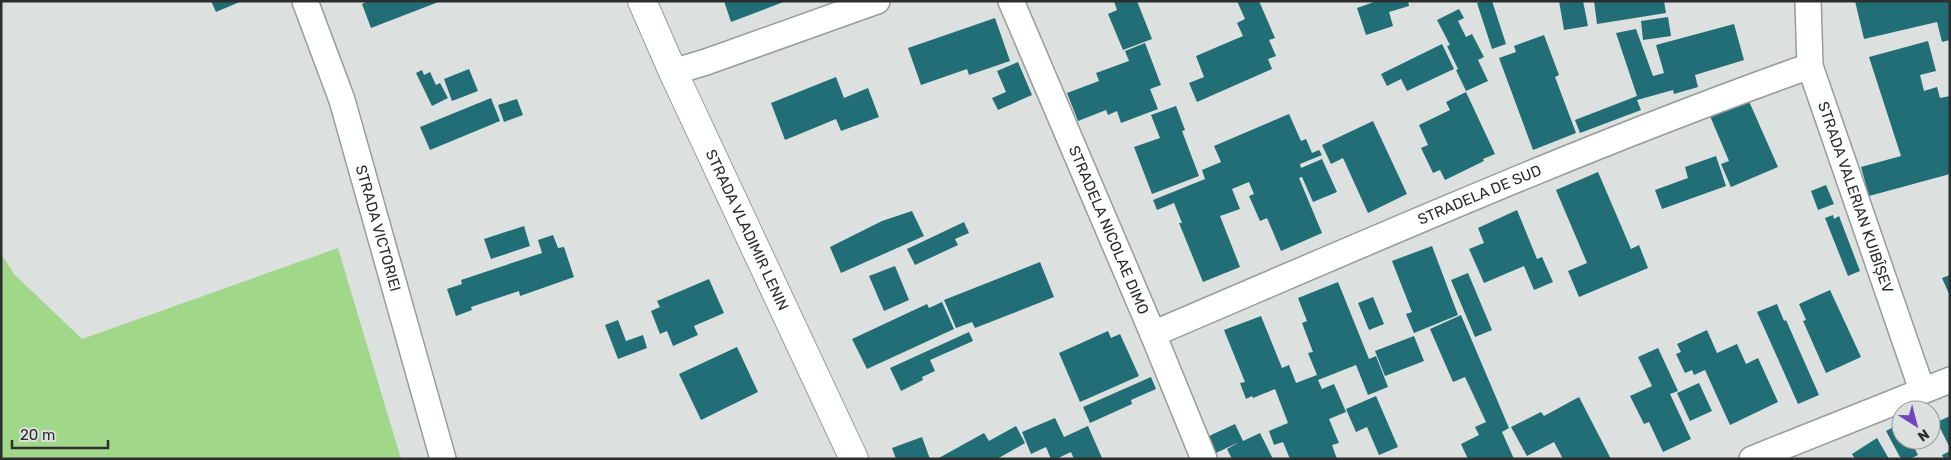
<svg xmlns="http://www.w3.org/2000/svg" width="1951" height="460" viewBox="0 0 1951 460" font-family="Rubik,sans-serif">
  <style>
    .green { fill: #a0d789 }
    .building { fill: #226e76 }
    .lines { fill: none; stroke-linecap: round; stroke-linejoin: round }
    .minor-casing { stroke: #989c9b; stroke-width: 28 }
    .secondary-casing { stroke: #989c9b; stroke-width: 30 }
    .minor { stroke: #fff; stroke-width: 25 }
    .secondary { stroke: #fff; stroke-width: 28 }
    .labels { text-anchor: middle; stroke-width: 5; stroke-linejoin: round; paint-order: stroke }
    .street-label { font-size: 15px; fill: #2c2e2d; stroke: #dce0df }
  </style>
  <rect width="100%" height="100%" fill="#dce0df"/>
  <path class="green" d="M338 248 401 459H1V254L14 274 82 339Z"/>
  <path class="building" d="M211 1H242L216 12Z
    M368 1H441L371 28 362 4Z
    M724 1H786L731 22Z
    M1114 1H1137L1152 39 1123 50 1108 14 1117 10Z
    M1237 1H1259L1275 38 1269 40 1276 56 1268 59 1272 69 1197 102 1189 83 1204 77 1196 56 1243 36 1237 23 1245 19Z
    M1377 1H1408L1409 6 1389 12 1393 26 1366 35 1357 8Z
    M1483 1H1492L1506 44 1492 49 1477 3Z
    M1559 1H1583L1588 26 1564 30Z
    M1594 1H1664L1666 13 1597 24Z
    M1855 1H1950V40L1942 42 1937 22 1864 39Z
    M1459 9 1464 18 1458 21 1466 37 1472 34 1484 57 1478 60 1488 81 1466 91 1456 70 1458 69 1447 46 1450 45 1437 20Z
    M1668 17 1671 36 1643 40 1641 21Z
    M995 18 1010 61 969 75 967 69 921 85 908 48Z
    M1734 24 1744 60 1695 75 1698 87 1674 94 1673 90 1637 100 1641 110 1580 133 1575 120 1637 96 1616 33 1636 29 1653 76 1664 73 1656 45Z
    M1544 35 1559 75 1555 77 1576 133 1533 150 1499 58 1516 52 1514 46Z
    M1928 41 1936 71 1920 75 1924 91 1937 87 1940 98 1950 96V174L1869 196 1861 167 1901 156 1869 57Z
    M1145 43 1161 85 1150 89 1158 109 1121 123 1117 111 1108 115 1106 110 1078 121 1067 93 1099 81 1096 73 1129 61 1125 51Z
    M1442 44 1454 69 1407 91 1401 79 1387 86 1381 74Z
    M1018 62 1032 95 998 110 992 98 1006 92 997 71Z
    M469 69 478 91 452 101 444 79Z
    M422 70 424 75 430 72 436 85 440 83 448 98 432 106 416 73Z
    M836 77 844 98 868 88 879 117 841 131 836 119 785 140 771 103Z
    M1466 92 1495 154 1483 159 1484 161 1445 180 1440 170 1433 173 1421 148 1428 145 1419 125 1450 110 1446 102Z
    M491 98 500 121 430 150 420 127Z
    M517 99 523 115 504 122 498 105Z
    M1748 99 1778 167 1731 187 1721 164 1729 161 1710 116Z
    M1176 106 1185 130 1182 131 1199 176 1152 194 1134 147 1160 138 1151 115Z
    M1289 114 1301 141 1306 139 1312 153 1319 150 1322 155 1300 164 1301 168 1322 159 1337 192 1313 202 1302 177 1299 178 1322 233 1281 251 1267 218 1260 221 1249 196 1254 194 1249 182 1232 189 1240 209 1220 216 1240 267 1203 282 1179 223H1182L1174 203 1157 210 1153 200 1205 179 1202 170 1221 162 1214 146Z
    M1373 121 1407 194 1368 213 1343 158 1331 164 1322 145Z
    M1716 156 1726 186 1662 209 1655 190 1688 178 1685 167Z
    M1598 172 1631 249 1639 245 1648 268 1579 297 1568 271 1587 263 1556 190Z
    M1826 185 1834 204 1818 210 1811 191Z
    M1517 210 1537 259 1542 257 1553 282 1534 290 1524 266 1484 283 1469 249 1484 243 1478 228Z
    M912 211 924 236 841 273 830 247 882 221Z
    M1833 215 1834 219 1839 216 1860 271 1848 276 1825 218Z
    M964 222 969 233 955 239 958 245 915 265 907 249Z
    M524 226 530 246 491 259 484 239Z
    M553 235 558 248 564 247 574 277 520 296 519 291 471 307 472 310 456 316 447 289 462 284 461 280 542 253 538 240Z
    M1432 246 1458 315 1414 333 1406 314 1412 312 1392 261Z
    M1040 262 1054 297 975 328 972 322 956 328 944 300Z
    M895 266 909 300 884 311 869 276Z
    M1468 273 1492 330 1475 337 1451 280Z
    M1950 275V296L1942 278Z
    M709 279 724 313 694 326 698 335 673 346 667 331 660 334 651 311 660 307 657 301Z
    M1338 282 1369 359 1376 356 1388 387 1368 395 1356 365 1318 380 1322 389 1334 384 1346 412 1329 419 1339 443 1332 445 1337 459H1290L1283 442 1274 445 1269 431 1288 423 1275 389 1253 398 1252 396 1246 399 1240 383 1245 382 1224 330 1261 316 1282 368 1289 365 1296 383 1317 375 1308 353 1313 352 1302 323 1307 321 1298 298Z
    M1830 290 1861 357 1826 373 1803 321 1806 320 1799 304Z
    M1373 297 1384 324 1369 330 1358 303Z
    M942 302 954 329 867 369 852 339 927 304 929 308Z
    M1777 304 1784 321 1786 320 1819 395 1798 404 1757 312Z
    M1461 315 1509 428 1502 432 1514 459H1468L1461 444 1479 435 1475 427 1486 422 1465 377 1453 382 1430 329Z
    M618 320 626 341 643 335 647 348 618 359 605 325Z
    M1707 330 1717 353 1737 344 1746 364 1758 358 1778 402 1730 425 1705 370 1694 375 1692 370 1685 373 1676 354 1681 352 1677 344Z
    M1108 331 1111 338 1120 334 1139 376 1080 402 1059 353Z
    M969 332 973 341 930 360 935 371 922 377 923 380 901 391 890 368Z
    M1414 336 1424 361 1385 376 1375 351Z
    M737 347 758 392 701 420 679 374Z
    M1658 348 1678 391 1670 394 1691 439 1663 452 1649 422 1644 424 1630 396 1652 386 1638 357Z
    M1151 377 1156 389 1131 400 1132 404 1090 423 1083 407Z
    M1699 383 1712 411 1690 421 1677 393Z
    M1376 396 1398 447 1379 455 1367 427 1356 432 1346 409Z
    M1579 397 1611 459H1563L1554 442 1527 456 1511 427 1541 412 1544 416Z
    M1950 416V448L1937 422Z
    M1055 418 1064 437 1088 426 1102 458 1074 459 1071 452 1056 459H1051L1046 447 1031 454 1022 432Z
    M1901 423V440H1915L1916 443 1913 445 1918 455 1910 459H1901L1886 431Z
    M1235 424 1243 441 1260 433 1273 459H1232L1227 449 1239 442 1216 453 1209 436Z
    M1016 426 1025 443 997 459H937L984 433 989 441Z
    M922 437 930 459H896L892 448Z
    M1877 438 1889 459H1855L1852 454Z
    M1950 451V459H1944L1942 455Z"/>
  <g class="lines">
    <defs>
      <g id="minor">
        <path id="s1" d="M305 1 342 100 443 459"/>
        <path id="s2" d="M1011 1 1153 334 1204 459"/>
        <path id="s3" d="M1808 1 1810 66 1922 390"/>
        <path d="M673 72 706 62 877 1"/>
        <path id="s4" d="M1153 334C1371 241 1587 145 1810 66"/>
        <path d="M1752 459 1950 380"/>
      </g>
      <g id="secondary">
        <path id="s5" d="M642 1 673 72 854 459"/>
      </g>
    </defs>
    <use href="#minor" class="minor-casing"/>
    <use href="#secondary" class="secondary-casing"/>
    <use href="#minor" class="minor"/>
    <use href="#secondary" class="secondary"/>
  </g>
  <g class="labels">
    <g class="street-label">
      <text dy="5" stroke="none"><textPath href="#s4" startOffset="355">STRADELA DE SUD</textPath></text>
      <text dy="5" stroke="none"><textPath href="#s3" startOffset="204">STRADA VALERIAN KUIBÎȘEV</textPath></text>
      <text dy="5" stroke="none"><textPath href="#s1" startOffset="239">STRADA VICTORIEI</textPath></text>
      <text dy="5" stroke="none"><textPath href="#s2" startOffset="249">STRADELA NICOLAE DIMO</textPath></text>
      <text dy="5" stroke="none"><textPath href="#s5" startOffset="252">STRADA VLADIMIR LENIN</textPath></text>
    </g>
  </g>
  <rect width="1951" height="460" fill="none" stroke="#2c2e2d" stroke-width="5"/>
  <g transform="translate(1916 425) rotate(144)"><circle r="24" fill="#dce0df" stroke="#969998"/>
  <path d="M0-4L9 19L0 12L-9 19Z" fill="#7144bc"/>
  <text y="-8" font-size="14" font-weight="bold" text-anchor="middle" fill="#2c2e2d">N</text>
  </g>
  <path d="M12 440v8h96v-8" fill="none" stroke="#2c2e2d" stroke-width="2.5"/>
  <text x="20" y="440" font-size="15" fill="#2c2e2d" stroke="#dce0df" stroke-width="4" paint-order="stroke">20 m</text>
</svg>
